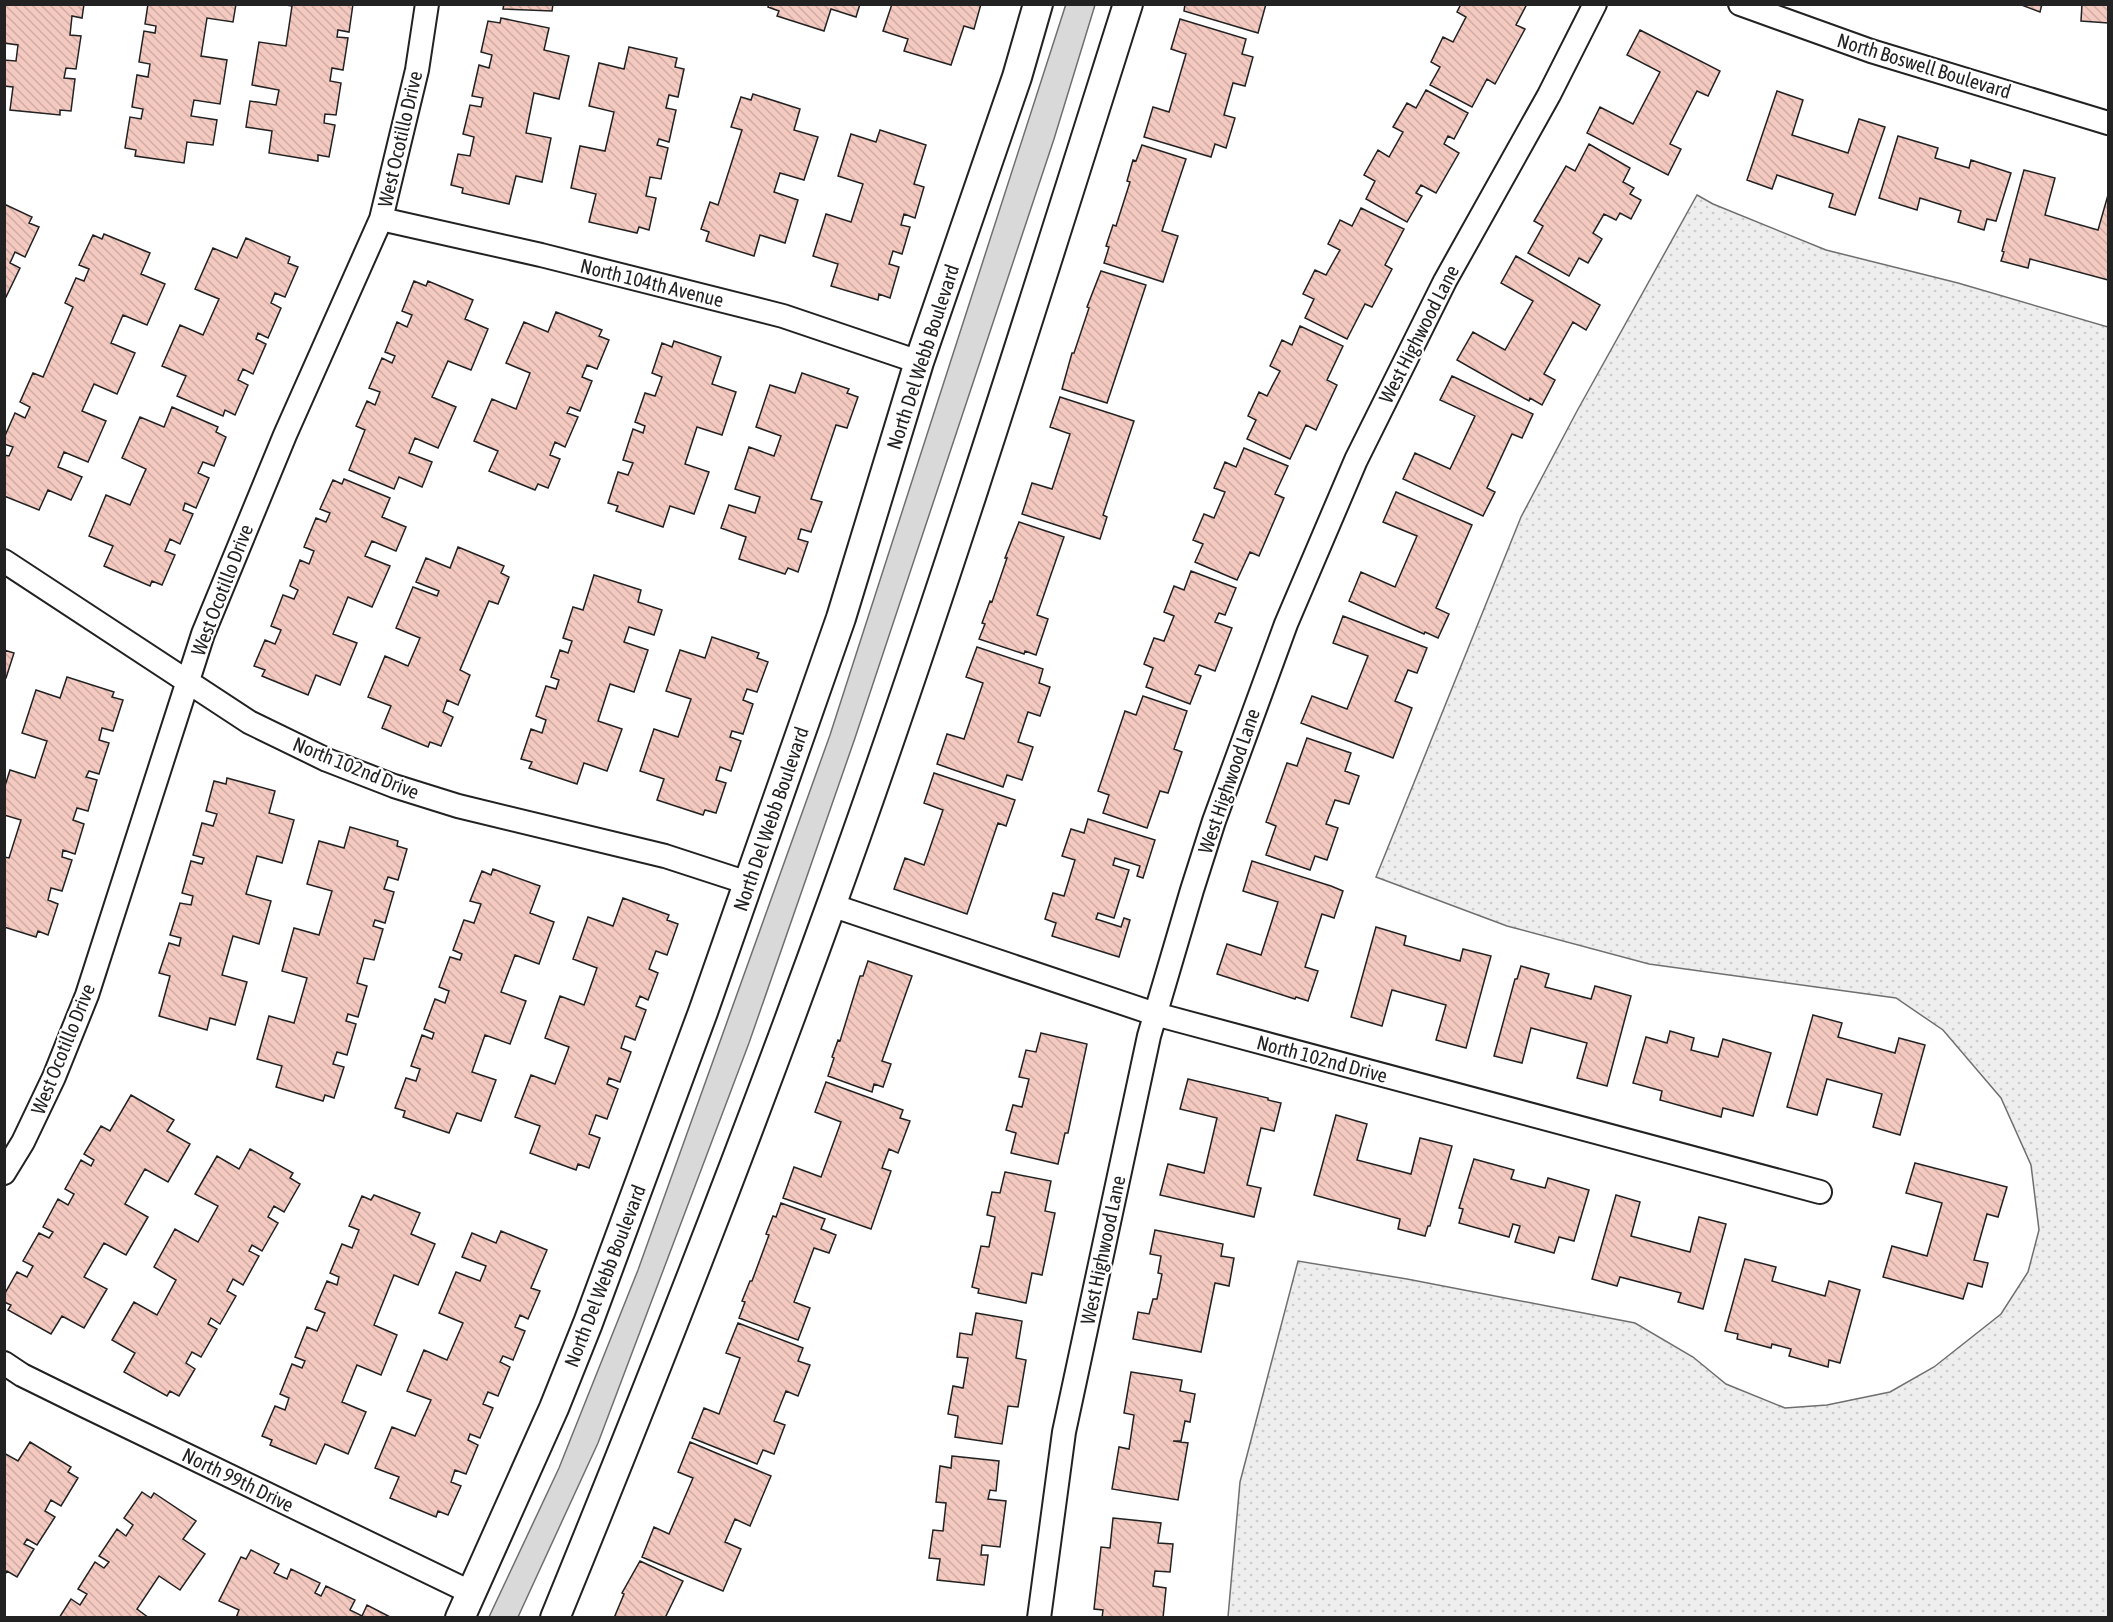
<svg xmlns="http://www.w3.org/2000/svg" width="2113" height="1622" viewBox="0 0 2113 1622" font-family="'Asap Condensed',sans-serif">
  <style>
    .grass { fill: url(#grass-dots); stroke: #6f6f6f; stroke-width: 1.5 }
    .water { fill: #d9d9d9; stroke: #6f6f6f; stroke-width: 1.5 }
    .building { fill: url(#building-back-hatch); stroke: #222; stroke-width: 1.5 }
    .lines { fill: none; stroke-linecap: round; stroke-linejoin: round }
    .minor-casing { stroke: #222; stroke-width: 26 }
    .tertiary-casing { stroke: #222; stroke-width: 32 }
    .minor { stroke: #fff; stroke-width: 22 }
    .tertiary { stroke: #fff; stroke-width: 28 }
    .labels { text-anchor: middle; stroke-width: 4.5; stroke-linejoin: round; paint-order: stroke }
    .street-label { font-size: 20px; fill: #222; stroke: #fff }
  </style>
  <defs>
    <pattern id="grass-dots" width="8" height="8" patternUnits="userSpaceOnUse" patternTransform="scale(1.5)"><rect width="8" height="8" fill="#eee"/><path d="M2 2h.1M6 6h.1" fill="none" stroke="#ccc" stroke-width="1.8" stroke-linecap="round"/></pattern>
    <pattern id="building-back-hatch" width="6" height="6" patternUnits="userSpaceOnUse" patternTransform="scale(1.5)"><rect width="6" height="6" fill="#f3c9c0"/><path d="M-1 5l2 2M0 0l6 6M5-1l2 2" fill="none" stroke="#d0aca5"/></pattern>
  </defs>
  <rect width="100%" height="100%" fill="#fff"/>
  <path class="grass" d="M1697 195 1713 204 1826 250 1958 283 2108 327V1617H1228L1240 1482 1298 1261 1407 1279 1635 1323 1693 1357 1726 1384 1785 1408 1827 1405 1890 1392 1934 1367 2001 1314 2028 1272 2039 1230 2031 1165 2001 1098 1943 1030 1896 998 1649 964 1507 926 1376 877 1521 517 1577 411Z"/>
  <path class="water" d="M1066 4 1095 5 1054 139 855 738 749 1043 598 1443 518 1617H489L559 1468 638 1270 830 735Z"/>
  <path class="building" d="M4 4H84L82 18 72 16 70 35 81 36 76 69 66 68 64 78 75 79 71 111 60 110V115L10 110 13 87 4 86V60L16 61 18 45 4 43Z
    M148 4H236L233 22 207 18 201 56 227 60 220 104 194 100 191 116 217 120 213 145 187 142 184 163 135 156 136 150 125 148 130 117 141 119 143 109 132 107 137 75 148 77 150 64 139 62 144 31 155 33 156 26 145 24Z
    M280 4H353L349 32 338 30 337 37 348 38 343 70 332 68 330 81 341 83 336 115 325 114 324 123 335 125 329 157 318 155V161L269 153 272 131 246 127 250 101 276 105 279 90 252 85 259 42 286 46 292 6Z
    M504 4H553L552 11 503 9Z
    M769 4H860L856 17 831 9 824 31 777 16 779 11 768 7Z
    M892 4H981L974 29 964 26 951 65 904 51 908 39 883 31Z
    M1185 4H1266L1258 33 1184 11Z
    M1461 4H1527L1516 25 1525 29 1495 84 1487 79 1472 107 1430 85 1440 67 1431 62 1443 37 1453 42 1466 17 1457 12Z
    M2019 4H2042L2040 12Z
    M2082 4H2108V23L2081 21Z
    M501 18 549 28 544 50 569 56 559 99 534 93 526 133 551 138 542 182 516 176 509 204 462 193 463 188 451 185 458 154 470 156 474 137 463 134 470 105 481 107 483 98 472 96 479 65 489 68 492 55 481 52 488 21 500 23Z
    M1180 19 1246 39 1242 54 1253 57 1245 86 1233 83 1224 115 1235 118 1226 148 1215 144 1211 157 1144 137 1153 107 1169 112 1186 54 1171 49Z
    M1640 30 1720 71 1708 96 1697 91 1670 144 1681 149 1668 175 1587 133 1600 107 1633 124 1660 72 1627 55Z
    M629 47 677 58 675 67 684 69 678 97 669 95 666 108 676 110 669 142 659 139 657 145 668 148 661 179 650 177 646 196 656 198 649 230 639 227 637 233 589 222 596 194 571 188 580 146 605 151 614 112 589 106 599 63 624 69Z
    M1426 90 1468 113 1454 139 1448 136 1444 144 1459 153 1436 193 1421 185 1416 193 1422 196 1407 222 1366 199 1375 181 1364 175 1378 150 1389 157 1403 132 1393 127 1407 103 1416 108Z
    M1777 91 1803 100 1792 135 1848 153 1859 119 1885 127 1855 215 1829 207 1833 194 1777 175 1772 189 1747 180Z
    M753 94 800 109 794 130 818 137 804 180 780 173 774 192 798 200 785 243 760 235 754 256 706 241 709 232 701 229 710 202 718 205 742 130 731 127 741 97 751 100Z
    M880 130 926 145 914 184 924 187 915 218 904 214 901 225 910 227 902 254 893 251 889 264 899 267 890 298 879 294 878 300 831 286 838 264 813 256 826 214 851 222 863 184 838 176 851 134 876 142Z
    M1898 136 1938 148 1935 158 1969 168 1971 160 2011 173 1996 221 1987 219 1984 230 1958 222 1961 211 1920 198 1917 210 1879 198Z
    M1589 144 1630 168 1623 182 1634 188 1630 194 1641 200 1631 219 1620 213 1616 220 1604 214 1593 233 1602 239 1588 263 1579 258 1569 276 1528 253 1543 226 1534 221 1566 166 1575 171Z
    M1142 145 1186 159 1162 231 1178 236 1163 282 1104 263 1109 247 1106 246 1113 225 1116 226 1130 182 1127 181 1133 160 1136 161Z
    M2024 170 2055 178 2045 215 2098 230 2108 195V280L2030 259 2028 268 2001 261 2004 252 2002 251Z
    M4 204 32 217 29 223 39 227 25 257 15 252 10 263 20 268 6 297 4 296Z
    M1361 208 1404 229 1385 265 1392 269 1372 307 1365 304 1347 339 1305 318 1314 299 1303 294 1315 270 1326 275 1340 250 1328 244 1340 220 1352 226Z
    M104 234 150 253 141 274 165 284 147 325 123 315 111 343 135 353 117 394 94 384 82 411 106 421 88 462 64 452 58 467 82 477 71 500 48 490 39 510 4 496V455L9 456 13 447 4 444V438L15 413 25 418 30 407 20 402 33 373 43 377 73 307 65 303 76 278 84 281 89 269 79 265 93 235 102 239Z
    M246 238 290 257 288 263 298 267 285 297 275 293 271 303 281 308 268 338 258 333 256 339 266 344 253 374 243 369 238 380 248 385 235 415 225 410 223 416 177 396 186 376 162 366 180 325 203 335 219 299 195 289 213 248 237 258Z
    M1516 256 1600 305 1586 330 1573 322 1544 374 1555 380 1542 405 1530 398 1529 401 1457 360 1473 332 1505 350 1533 301 1501 283Z
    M1101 271 1146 285 1107 403 1062 389 1072 353H1074L1089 308 1087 307Z
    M414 281 426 286 428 281 473 300 465 319 488 329 471 370 448 361 432 397 456 407 438 448 415 438 409 453 432 462 422 487 399 477 394 489 349 470 365 430 356 426 367 401 375 405 380 392 369 388 382 358 392 363 395 356 385 352 397 322 407 327 412 315 402 311Z
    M556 312 602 330 599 336 609 340 597 369 587 365 582 377 592 381 580 411 570 407 567 413 578 417 565 447 555 442 550 455 560 459 548 488 538 484 535 490 489 471 498 451 474 441 492 399 516 409 530 373 506 363 524 322 548 332Z
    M1300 326 1343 346 1327 380 1337 385 1316 430 1306 425 1290 459 1247 439 1256 420 1248 416 1259 392 1267 396 1280 371 1270 366 1282 340 1292 345Z
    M674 341 721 357 712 384 736 392 722 435 697 427 685 464 709 472 694 514 670 506 663 527 616 511 618 506 608 503 618 472 628 475 633 463 623 460 633 429 643 433 645 426 635 422 645 393 655 396 662 377 652 373 662 343 672 347Z
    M802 373 849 389 847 393 858 397 847 428 836 425 811 499 822 502 811 532 801 529 798 539 808 542 798 572 788 568 785 574 739 559 746 537 721 528 729 505 755 513 760 497 735 489 749 447 774 456 781 436 756 427 770 385 795 393Z
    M1452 376 1533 414 1522 438 1512 434 1487 488 1495 492 1483 516 1403 479 1415 453 1450 469 1475 416 1440 400Z
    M1060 397 1134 421 1103 515 1107 517 1100 539 1022 514 1032 483 1052 489 1070 434 1050 427Z
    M172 407 218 427 216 432 226 437 214 466 203 462 198 473 209 478 196 508 185 503 183 510 193 514 180 544 170 539 165 551 175 555 162 585 152 581 150 586 104 566 113 546 89 536 106 495 130 505 146 469 122 458 140 417 164 427Z
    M1244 448 1288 466 1275 494 1284 498 1259 556 1250 552 1237 580 1195 562 1203 544 1193 540 1204 514 1214 518 1225 492 1214 488 1225 462 1236 467Z
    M344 479 390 498 382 517 406 527 396 551 372 541 365 556 390 566 372 607 348 597 333 634 357 643 340 685 316 675 308 695 262 676 265 670 254 666 265 640 275 644 281 630 271 626 283 595 294 599 298 590 290 586 300 560 309 564 314 551 304 547 316 518 326 522 330 513 320 509 333 480 342 484Z
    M1396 492 1472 525 1436 608 1449 614 1438 638 1425 632 1424 634 1349 601 1361 572 1395 587 1417 536 1383 522Z
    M1019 522 1064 537 1037 615 1048 619 1036 655 1025 651 1024 654 979 639 985 624 982 623 990 601 992 602 1007 558H1005Z
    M458 547 504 566 501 573 509 577 498 604 489 601 460 670 470 675 458 705 447 700 443 712 453 717 441 746 430 742 428 747 382 728 391 706 368 697 385 656 408 666 420 638 396 628 413 587 437 596 439 591 416 582 426 558 450 568Z
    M1191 571 1236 588 1225 615 1219 613 1215 622 1232 628 1215 671 1199 665 1195 674 1201 676 1190 704 1146 687 1153 668 1144 664 1154 638 1164 641 1174 616 1164 612 1174 586 1184 590Z
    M594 575 641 590 638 602 662 610 654 635 629 627 624 642 648 650 634 692 610 684 598 721 622 729 607 771 584 763 577 784 529 768 532 762 521 759 531 729 542 733 546 720 536 716 546 686 556 689 559 680 551 677 560 650 568 653 572 641 563 638 573 607 583 610Z
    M1343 616 1427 648 1417 673 1408 670 1395 701 1412 708 1393 758 1301 723 1312 696 1347 709 1368 656 1333 643Z
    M712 637 759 653 757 658 768 662 757 692 747 689 743 700 753 704 743 734 732 731 730 737 741 741 731 771 720 767 716 780 726 783 716 813 705 810 703 815 657 800 664 779 640 771 654 729 678 737 691 699 666 691 680 650 705 658Z
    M977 647 1043 669 1039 683 1050 687 1040 716 1028 712 1018 742 1033 747 1022 780 1007 775 1003 787 937 764 947 734 964 739 983 683 966 677Z
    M4 650 14 653 6 678H4Z
    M67 677 114 692 112 697 123 700 113 731 102 728 99 740 109 743 99 774 89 771 86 777 97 780 88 811 77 808 73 820 84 824 75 854 63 850 62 857 72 860 62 891 51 888 48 900 58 904 48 935 38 931 36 937 4 927V857L9 858 21 820 4 815V789L10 770 35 778 47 741 22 733 36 690 60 698Z
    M1143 696 1187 711 1174 749 1182 752 1168 793 1160 791 1147 828 1103 813 1109 795 1098 791 1125 711 1136 715Z
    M1307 738 1351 753 1345 771 1359 776 1349 804 1335 800 1326 824 1338 828 1327 860 1315 856 1310 870 1266 855 1276 826 1266 822 1287 763 1297 766Z
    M934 773 1015 800 1006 826 998 823 967 914 894 889 905 858 924 865 943 810 924 803Z
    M227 778 275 791 269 813 294 820 282 863 257 856 246 894 271 901 259 944 233 936 222 975 247 982 235 1025 210 1018 207 1030 159 1016 170 976 159 973 169 943 179 946 181 938 170 935 180 903 191 905 193 896 182 893 191 861 202 864 204 858 193 855 202 823 213 826 217 814 206 811 214 781 226 784Z
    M1088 819 1155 840 1143 878 1137 876 1140 866 1115 858 1113 865 1129 870 1114 918 1098 913 1096 919 1121 927 1124 918 1130 920 1119 957 1052 936 1056 923 1045 919 1053 893 1064 896 1075 860 1062 856 1071 829 1084 833Z
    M350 827 398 841 397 846 407 849 398 880 388 877 384 889 394 892 385 923 375 920 373 926 383 929 374 960 364 958 357 983 367 986 358 1017 348 1014 346 1021 356 1024 347 1055 337 1052 333 1064 344 1067 334 1098 325 1095 323 1101 276 1087 282 1066 257 1059 269 1016 294 1023 307 978 282 971 294 928 319 935 332 891 307 884 319 841 344 848Z
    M1252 861 1331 886 1343 891 1334 918 1322 914 1305 967 1318 971 1308 1001 1296 997 1295 999 1217 974 1227 944 1261 955 1278 902 1243 891Z
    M493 869 540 886 530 913 554 922 539 964 515 955 501 992 526 1001 510 1044 485 1035 472 1072 496 1080 481 1121 457 1113 449 1133 403 1117 405 1111 395 1108 406 1078 416 1081 420 1069 411 1066 422 1035 432 1039 434 1033 424 1029 435 999 445 1003 449 991 439 987 450 957 460 960 462 954 453 950 464 920 474 923 481 904 470 901 482 871 491 875Z
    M623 898 669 915 667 920 678 924 667 955 656 951 649 969 658 973 648 1000 640 996 636 1006 646 1010 635 1040 625 1036 621 1048 631 1052 620 1082 609 1078 607 1084 618 1089 607 1119 596 1115 589 1134 600 1138 589 1168 578 1164 576 1170 530 1153 540 1126 515 1117 531 1075 555 1084 569 1047 545 1038 560 996 584 1005 597 968 573 959 588 917 613 926Z
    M1376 927 1406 936 1404 945 1460 961 1463 949 1491 956 1466 1048 1436 1040 1446 1005 1392 990 1382 1026 1351 1017Z
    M868 961 912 976 882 1061 891 1064 883 1087 874 1084 872 1092 828 1076 834 1058 832 1057 838 1040 840 1041 860 976H863Z
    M1521 966 1549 974 1545 987 1591 999 1595 986 1631 996 1607 1086 1577 1078 1587 1043 1531 1028 1522 1063 1494 1056 1515 979H1517Z
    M1813 1015 1842 1023 1838 1037 1895 1053 1899 1038 1925 1045 1900 1135 1873 1127 1882 1094 1827 1079 1817 1115 1787 1107Z
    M1670 1031 1694 1038 1691 1050 1718 1057 1723 1039 1771 1053 1753 1116 1723 1108 1721 1117 1660 1100 1662 1091 1633 1083 1646 1037 1667 1043Z
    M1041 1033 1087 1044 1068 1133H1065L1058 1164 1011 1153 1016 1133 1006 1130 1013 1105 1022 1107 1029 1079 1019 1077 1026 1050 1036 1052Z
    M1188 1079 1268 1098V1100L1281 1103 1274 1131 1261 1128 1247 1185 1261 1188 1254 1217 1160 1195 1168 1164 1204 1173 1217 1118 1180 1109Z
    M826 1082 903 1110 900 1118 910 1121 898 1153 889 1149 882 1168 891 1171 871 1229 783 1198 794 1167 821 1177 841 1122 815 1112Z
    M131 1095 174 1120 167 1131 190 1144 168 1182 145 1169 125 1204 148 1217 126 1255 104 1243 84 1277 107 1289 84 1328 62 1316 51 1334 8 1310 11 1305 4 1302V1295L17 1272 27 1277 33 1266 23 1261 39 1233 49 1238 53 1232 43 1227 58 1199 68 1205 74 1194 65 1189 81 1160 91 1166 94 1160 84 1154 101 1126 110 1131Z
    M1336 1115 1367 1124 1357 1160 1411 1174 1420 1138 1452 1146 1430 1226H1428L1425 1236 1398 1229 1400 1219 1314 1195Z
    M250 1149 293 1173 290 1178 300 1184 284 1212 274 1206 268 1217 278 1223 262 1251 252 1245 249 1251 259 1256 243 1285 233 1279 227 1291 236 1296 220 1324 211 1318 208 1324 217 1329 201 1357 192 1352 186 1363 195 1369 179 1396 170 1391 167 1396 124 1372 135 1353 112 1340 134 1302 157 1315 176 1280 154 1267 175 1229 198 1242 218 1206 195 1194 217 1156 239 1169Z
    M1474 1159 1514 1170 1511 1179 1545 1188 1548 1178 1589 1190 1574 1241 1559 1237 1554 1253 1515 1242 1520 1226 1513 1224 1509 1237 1459 1223 1463 1209 1459 1208Z
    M1915 1163 2007 1187 1998 1217 1987 1214 1974 1260 1988 1263 1982 1287 1968 1283 1963 1299 1883 1277 1892 1246 1927 1256 1942 1203 1906 1193Z
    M1005 1172 1051 1181 1045 1211 1055 1213 1042 1275 1032 1273 1026 1303 978 1293 979 1289 972 1287 981 1246 989 1247 995 1217 987 1215 992 1192 1000 1193Z
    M374 1195 420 1213 411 1234 435 1244 418 1285 394 1275 374 1325 397 1335 381 1375 357 1365 342 1402 366 1412 348 1454 325 1444 316 1464 270 1445 272 1440 262 1436 275 1406 285 1410 289 1398 280 1394 292 1364 302 1368 305 1361 295 1357 307 1327 317 1331 325 1313 315 1309 327 1281 337 1285 339 1277 330 1273 342 1244 352 1248 359 1230 349 1226 362 1196 371 1200Z
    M1616 1195 1640 1202 1631 1236 1690 1252 1699 1217 1726 1224 1703 1309 1678 1302 1681 1293 1620 1277 1617 1286 1592 1279Z
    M781 1203 825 1219 821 1229 836 1235 829 1253 814 1248 794 1302 810 1308 798 1340 739 1318 745 1302 742 1301 750 1281H752L769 1235 766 1234 773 1216 776 1217Z
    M1155 1230 1223 1244 1221 1256 1234 1258 1229 1286 1215 1283 1201 1352 1133 1339 1138 1312 1149 1314 1153 1299H1157L1162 1274 1158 1273 1161 1256 1150 1254Z
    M501 1231 547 1250 531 1288 540 1291 528 1319 520 1315 515 1327 525 1331 513 1360 503 1356 500 1362 510 1367 498 1396 488 1392 483 1404 493 1408 480 1438 470 1434 468 1440 478 1445 466 1474 455 1470 451 1482 461 1486 448 1515 438 1511 436 1517 390 1498 399 1477 375 1468 392 1427 415 1436 431 1400 407 1391 424 1350 447 1360 463 1323 439 1313 456 1272 480 1281 486 1266 462 1257 472 1233 496 1243Z
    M1745 1259 1776 1267 1772 1281 1825 1296 1829 1281 1860 1290 1840 1363 1829 1360 1828 1367 1789 1356 1791 1349 1772 1344 1771 1348 1737 1339 1738 1334 1725 1331Z
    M976 1313 1022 1321 1016 1358 1026 1360 1018 1407 1008 1406 1002 1444 955 1437 958 1416 948 1414 953 1386 963 1388 968 1358 957 1357 960 1333 972 1335Z
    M738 1323 803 1348 798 1361 810 1365 798 1396 786 1391 774 1421 785 1425 774 1454 763 1450 757 1464 692 1438 704 1408 719 1414 740 1358 726 1353Z
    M1131 1372 1182 1380 1180 1391 1195 1394 1190 1422 1185 1421 1181 1441H1173L1188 1443 1178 1500 1112 1489 1119 1447 1129 1449 1134 1415 1124 1413Z
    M30 1442 71 1467 68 1472 78 1478 61 1506 51 1500 45 1511 55 1517 37 1545 27 1539 24 1544 34 1549 17 1577 7 1571 4 1576V1453L18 1461Z
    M690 1442 771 1476 750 1526 735 1519 725 1542 741 1549 723 1591 642 1557 654 1527 669 1534 693 1478 678 1472Z
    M952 1456 999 1461 996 1491 990 1490 988 1499 1006 1501 1000 1547 982 1545 981 1555H988L984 1585 937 1580 940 1559 929 1558 933 1530 943 1531 946 1503 936 1502 940 1466 951 1468Z
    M142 1492 151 1498 154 1493 196 1521 183 1539 205 1554 180 1590 159 1576 137 1609 149 1618H59L71 1599 80 1605 87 1594 78 1589 95 1562 104 1568 109 1562 99 1556 117 1529 126 1536 133 1525 124 1518Z
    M1113 1518 1161 1523 1158 1543 1173 1544 1170 1572 1155 1571 1153 1586 1166 1588 1163 1618H1102L1103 1610 1094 1609 1101 1547 1110 1548Z
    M251 1550 279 1564 274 1573 287 1579 291 1569 320 1583 315 1593 321 1596 326 1586 355 1600 350 1610 362 1616 367 1605 392 1618H236L239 1610 219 1601 241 1557 246 1559Z
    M640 1561 683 1581 665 1618H614L624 1594 622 1593Z"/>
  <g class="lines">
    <defs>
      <path id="minor" d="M1740 4 1871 51 2108 123
        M381 219 541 255 783 316 919 362
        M4 561 249 722 327 760 394 786 458 806 665 856 748 883
        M831 905 1155 1014 1820 1192
        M4 1173 23 1142 54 1077 87 995 203 634 285 435 381 219 417 70 427 4
        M4 1363 22 1375 85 1406 472 1593
        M1039 1618 1064 1432 1149 1036 1192 890 1214 821 1286 624 1356 460 1445 281 1549 95 1595 4"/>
      <path id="tertiary" d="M460 1618 554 1408 588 1323 703 1012 841 618 919 362 1017 77 1038 4
        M555 1618C652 1381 745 1144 832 903 939 607 1033 305 1128 4"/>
    </defs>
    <use href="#minor" class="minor-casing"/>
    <use href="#tertiary" class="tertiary-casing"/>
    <use href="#minor" class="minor"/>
    <use href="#tertiary" class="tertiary"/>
  </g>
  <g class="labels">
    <g class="street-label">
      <text transform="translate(1924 66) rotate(17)" y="7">North Boswell Boulevard</text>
      <text transform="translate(400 139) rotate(-77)" y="7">West Ocotillo Drive</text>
      <text transform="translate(652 283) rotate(14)" y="7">North 104th Avenue</text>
      <text transform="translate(1419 334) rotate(-63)" y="7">West Highwood Lane</text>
      <text transform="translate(923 357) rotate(-72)" y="7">North Del Webb Boulevard</text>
      <text transform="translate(222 590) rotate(-69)" y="7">West Ocotillo Drive</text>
      <text transform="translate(356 768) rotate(22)" y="7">North 102nd Drive</text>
      <text transform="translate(1229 781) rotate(-71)" y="7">West Highwood Lane</text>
      <text transform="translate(771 819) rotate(-71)" y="7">North Del Webb Boulevard</text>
      <text transform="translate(63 1049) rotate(-68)" y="7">West Ocotillo Drive</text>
      <text transform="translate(1322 1059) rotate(15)" y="7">North 102nd Drive</text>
      <text transform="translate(1103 1250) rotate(-78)" y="7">West Highwood Lane</text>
      <text transform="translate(605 1276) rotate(-69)" y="7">North Del Webb Boulevard</text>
      <text transform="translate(238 1480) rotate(26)" y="7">North 99th Drive</text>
    </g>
  </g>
  <rect width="2113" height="1622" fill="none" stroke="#222222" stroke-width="12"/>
</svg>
